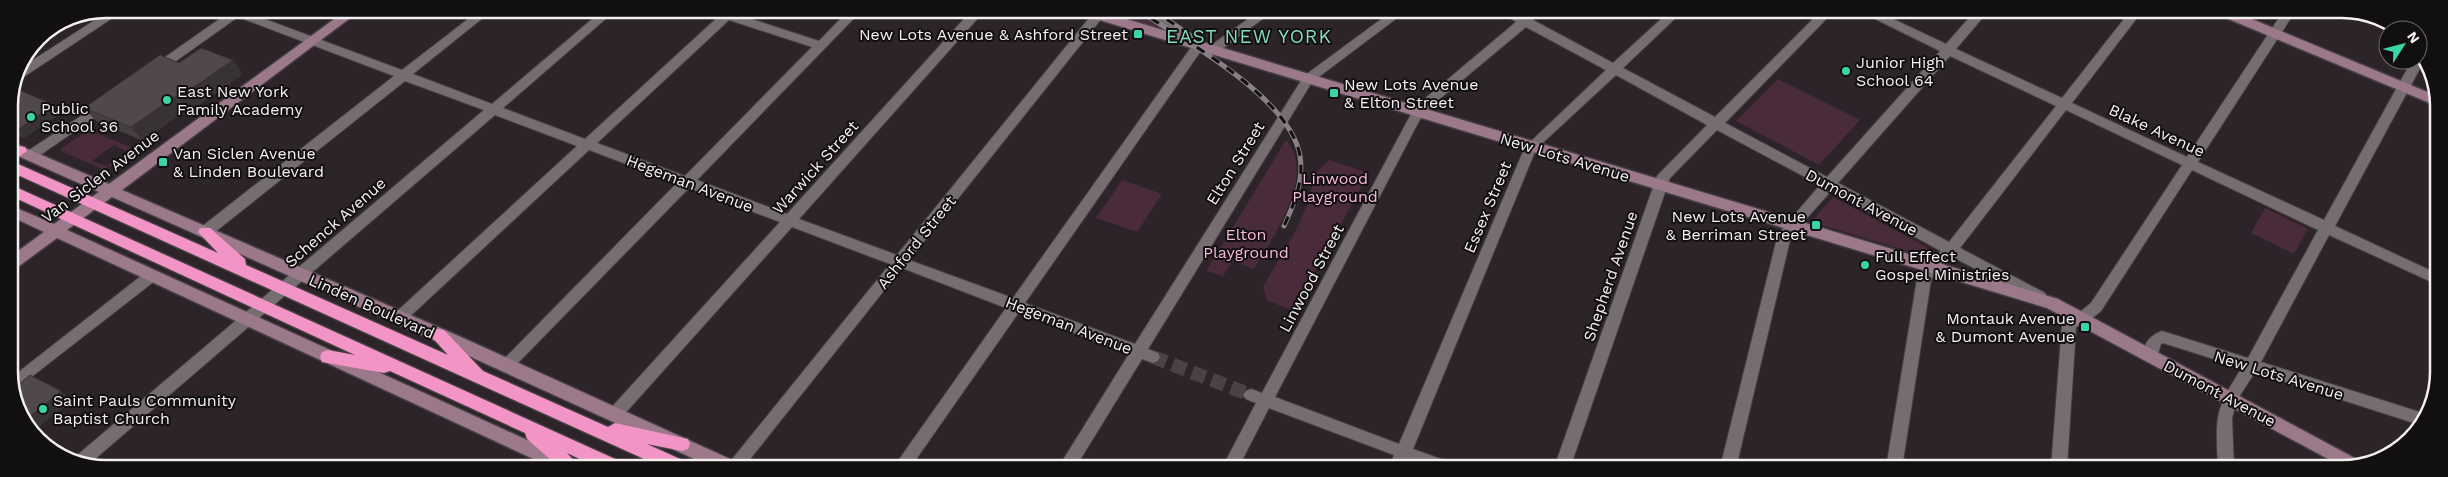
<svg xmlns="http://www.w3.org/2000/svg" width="2448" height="477" viewBox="0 0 2448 477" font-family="'Work Sans',sans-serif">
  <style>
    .green { fill: #492b3b; fill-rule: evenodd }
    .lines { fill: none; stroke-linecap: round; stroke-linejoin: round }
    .street-tunnel { stroke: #4a4246; stroke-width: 14; stroke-dasharray: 14 7; stroke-linecap: butt }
    .street-casing { stroke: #453f42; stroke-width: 2 }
    .secondary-casing { stroke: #453f42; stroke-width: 3 }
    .highway-casing { stroke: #453f42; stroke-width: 3 }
    .street { fill: #766d71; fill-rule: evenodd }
    .secondary { fill: #9c798a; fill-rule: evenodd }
    .highway { fill: #f394c6; fill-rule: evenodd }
    .rail-casing { stroke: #878184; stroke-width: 5 }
    .rail { stroke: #120f10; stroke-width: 3; stroke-dasharray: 9; stroke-linecap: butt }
    .wall { fill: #463e41 }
    .shaded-wall { fill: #393235 }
    .building { fill: #51484c; stroke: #393235 }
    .poi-dot { fill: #3ad4a5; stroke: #120f10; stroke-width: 2 }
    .labels { text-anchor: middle; stroke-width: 4; stroke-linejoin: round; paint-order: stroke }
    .poi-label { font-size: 16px; fill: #f4eff1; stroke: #120f10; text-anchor: start }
    .street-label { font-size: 16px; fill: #f4eff1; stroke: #120f10 }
    .park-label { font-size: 16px; fill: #f8bad9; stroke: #120f10 }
    .quarter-label { font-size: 19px; letter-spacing: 1px; fill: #83dcba; stroke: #120f10 }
    .rim { fill: none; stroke: #f4eff1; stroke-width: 2.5 }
  </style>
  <rect width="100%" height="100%" fill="#2c2428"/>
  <path class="green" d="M1123 9H1134L1167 32 1117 14Z
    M1778 79 1860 120 1819 165 1736 121Z
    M89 130 130 147 131 151 109 167 102 169 61 151 63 147ZM114 145 127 152 107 166 92 161Z
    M1286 140C1317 175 1273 237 1254 269L1233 261 1223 276 1206 271Z
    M1329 160 1369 173 1293 311 1267 300 1263 287 1297 228 1308 203 1315 174Z
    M1122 180 1162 194 1137 232 1096 218Z
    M1833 197 1934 251 1928 257 1811 222Z
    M2265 208 2308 229 2294 254 2251 233Z"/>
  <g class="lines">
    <path class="street-tunnel" d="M1153 357 1251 395"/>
    <defs>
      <path id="street" d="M112 9H126L19 80 14 81 16 71Z
        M221 9H248L246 12 402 70 481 9H494L413 74 492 104 604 9H617L503 108 585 139 719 16 703 9H721L819 41 850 9H863L697 180 787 214 973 9H986L799 219 897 255 1094 12H1102L1104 15 1102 18 909 260 1013 298 1192 46 1138 9H1152L1205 45 1025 303 1135 344 1304 76 1395 9H1409L1312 82 1148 349 1158 353 1160 357 1158 361 1153 363 1142 359 1075 468H1058L1129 354 1019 312 910 468H893L1006 308 902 268 743 468H725L890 264 792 227 620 419 615 420 610 419 607 414 610 409 780 222 689 188 511 370 506 372 501 370 499 366 501 362 677 183 589 150 404 322H394L392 318 394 314 577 146 495 115 88 465 75 459V457L484 110 405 81 210 236H200L198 232 200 228 394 76 238 17 159 73H151L149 70 151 67 228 13ZM729 20 812 47 685 176 597 143Z
        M1262 9H1276L1218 52H1210L1208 49 1210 46Z
        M1496 9H1512L1524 16 1531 9H1545L1533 20 1613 63 1672 9H1685L1623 68 1715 117 1823 9H1836L1725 123 1827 177 1940 51 1855 9H1872L1946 44 1977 9H1990L1956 49 2062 98 2131 10H2143L2072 103 2187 157 2284 10H2296L2198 162 2324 220 2412 60H2418V56L2421 57 2424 61 2335 226 2438 274V285L2329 235 2261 362 2423 413 2417 424 2255 372 2237 400 2232 418 2234 468H2218C2216 419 2213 411 2242 368L2163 343 2161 344 2156 360 2151 362 2146 360C2139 347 2150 335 2162 331L2248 358 2318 230 2192 170 2101 311 2086 323 2076 327 2067 468H2051L2062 324 2064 320 2076 315 2091 303 2182 165 2066 110 1960 248 2045 293 2047 297 2045 301H2035L1953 257 1936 272 1931 280 1902 468H1886L1917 279 1926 264 1941 251 1831 191 1791 236 1736 468H1720L1778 234 1820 185 1717 130 1670 178 1570 468H1554L1657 176 1707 125 1616 75 1536 149 1413 449 1452 463 1454 468H1427L1408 461 1405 468H1389L1394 455 1269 408 1238 468H1222L1256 403 1246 399 1243 395 1246 391 1251 389 1262 393 1410 116 1422 101 1516 22ZM1526 27 1606 70 1525 147 1399 444 1275 397 1419 121 1430 107ZM1950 56 2056 106 1949 242 1838 183Z
        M104 101 108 102 110 105 108 108 36 158H26L24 155 26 152Z
        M151 271 156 272 158 276 156 280 12 392 11 378 146 272Z"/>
      <path id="secondary" d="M348 9H362L122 190 461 337 739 463 741 468H714L449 347 112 197 67 230 571 460 572 468H553L57 238 15 269 10 271V257L44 232 10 216 9 205 54 224 99 192 9 152V141L109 184Z
        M1072 9H1093L2058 299 2362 462 2345 468 2047 308 1073 12Z
        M2213 10H2230L2437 96V106L2214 13Z"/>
      <path id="highway" d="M9 144 25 147 27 151 20 156 9 154Z
        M9 160 218 253 198 232 200 228H210L245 259 246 265 448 355 430 335 432 330 438 329 444 330 483 371 608 427 615 423 688 439 690 444 688 449 682 451 647 444 689 463 691 468H664L9 171Z
        M9 184 624 463 626 468H599L567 453 581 468H560L527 439 525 433 390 371 384 373 322 362 320 357 322 352 328 350 355 355 9 195Z"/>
    </defs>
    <use href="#street" class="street-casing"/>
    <use href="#secondary" class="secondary-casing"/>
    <use href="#highway" class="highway-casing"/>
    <use href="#street" class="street"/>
    <use href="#secondary" class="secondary"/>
    <use href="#highway" class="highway"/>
    <defs>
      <path id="rail" d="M1136 9C1184 40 1290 97 1300 156 1304 181 1294 204 1284 226
        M1152 9 1191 36"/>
    </defs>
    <use href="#rail" class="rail-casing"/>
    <use href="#rail" class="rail"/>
  </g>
  <path class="wall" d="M179 63 243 74 189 112 185 111 143 141 96 121 84 108Z
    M9 106 61 113 24 138 9 131Z"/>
  <path class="shaded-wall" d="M233 60 243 74 189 112 178 98Z
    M174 97 185 111 143 141 131 127Z
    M54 105 61 113 24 138 17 130Z
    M61 391 72 401 34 431 27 419Z"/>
  <path class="building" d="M201 48 233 60 178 98 174 97 131 127 84 108 160 55 179 63Z
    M12 87 54 105 17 130 9 127V106Z
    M30 375 61 391 27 419 11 391Z"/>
  <g class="poi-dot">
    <rect x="1133" y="29" width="10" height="10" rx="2.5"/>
    <circle cx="1846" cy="71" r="5"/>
    <rect x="1329" y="88" width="10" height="10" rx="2.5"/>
    <circle cx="167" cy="100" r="5"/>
    <circle cx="31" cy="117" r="5"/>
    <rect x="158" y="157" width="10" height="10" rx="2.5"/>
    <rect x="1811" y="220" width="10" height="10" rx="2.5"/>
    <circle cx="1865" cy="265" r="5"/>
    <rect x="2080" y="322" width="10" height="10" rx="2.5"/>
    <circle cx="43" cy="409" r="5"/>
  </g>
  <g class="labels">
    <g class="poi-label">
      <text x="1128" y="40" text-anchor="end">New Lots Avenue &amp; Ashford Street</text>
      <text x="1856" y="68">Junior High<tspan x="1856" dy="18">School 64</tspan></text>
      <text x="1344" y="90">New Lots Avenue<tspan x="1344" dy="18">&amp; Elton Street</tspan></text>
      <text x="177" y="97">East New York<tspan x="177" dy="18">Family Academy</tspan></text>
      <text x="41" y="114">Public<tspan x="41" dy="18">School 36</tspan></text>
      <text x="173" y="159">Van Siclen Avenue<tspan x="173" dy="18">&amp; Linden Boulevard</tspan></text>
      <text x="1806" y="222" text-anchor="end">New Lots Avenue<tspan x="1806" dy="18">&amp; Berriman Street</tspan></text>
      <text x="1875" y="262">Full Effect<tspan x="1875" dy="18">Gospel Ministries</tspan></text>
      <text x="2075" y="324" text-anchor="end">Montauk Avenue<tspan x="2075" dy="18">&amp; Dumont Avenue</tspan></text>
      <text x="53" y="406">Saint Pauls Community<tspan x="53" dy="18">Baptist Church</tspan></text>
    </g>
    <g class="street-label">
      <text transform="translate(2157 130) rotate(25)" y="6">Blake Avenue</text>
      <text transform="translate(1565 157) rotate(17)" y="6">New Lots Avenue</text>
      <text transform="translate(1235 163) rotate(-58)" y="6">Elton Street</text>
      <text transform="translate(815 167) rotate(-48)" y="6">Warwick Street</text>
      <text transform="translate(100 176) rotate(-37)" y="6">Van Siclen Avenue</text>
      <text transform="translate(690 183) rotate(21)" y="6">Hegeman Avenue</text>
      <text transform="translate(1862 202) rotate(28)" y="6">Dumont Avenue</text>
      <text transform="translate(1487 207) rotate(-67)" y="6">Essex Street</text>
      <text transform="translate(335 222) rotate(-41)" y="6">Schenck Avenue</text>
      <text transform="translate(916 242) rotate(-51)" y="6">Ashford Street</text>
      <text transform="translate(1610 276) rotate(-71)" y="6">Shepherd Avenue</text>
      <text transform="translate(1311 278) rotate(-62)" y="6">Linwood Street</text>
      <text transform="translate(372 306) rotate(24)" y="6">Linden Boulevard</text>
      <text transform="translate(1069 325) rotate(21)" y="6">Hegeman Avenue</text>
      <text transform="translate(2279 375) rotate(17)" y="6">New Lots Avenue</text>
      <text transform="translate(2220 393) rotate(28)" y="6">Dumont Avenue</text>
    </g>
    <g class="park-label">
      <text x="1335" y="184">Linwood<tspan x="1335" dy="18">Playground</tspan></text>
      <text x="1246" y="240">Elton<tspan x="1246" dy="18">Playground</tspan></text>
    </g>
    <g class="quarter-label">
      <text x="1249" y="43">EAST NEW YORK</text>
    </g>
  </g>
  <path d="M0 0H2448V477H0ZM106 18H2342A88 88 0 0 1 2430 106V372A88 88 0 0 1 2342 460H106A88 88 0 0 1 18 372V106A88 88 0 0 1 106 18Z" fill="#120f10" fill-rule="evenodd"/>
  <path class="rim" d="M106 18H2342A88 88 0 0 1 2430 106V372A88 88 0 0 1 2342 460H106A88 88 0 0 1 18 372V106A88 88 0 0 1 106 18Z"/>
  <g transform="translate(2403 45) rotate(54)"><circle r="24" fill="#120f10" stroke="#6c696a"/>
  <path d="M0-4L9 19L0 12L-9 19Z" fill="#3ad4a5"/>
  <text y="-8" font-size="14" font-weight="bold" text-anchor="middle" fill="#f4eff1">N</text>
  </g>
</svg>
